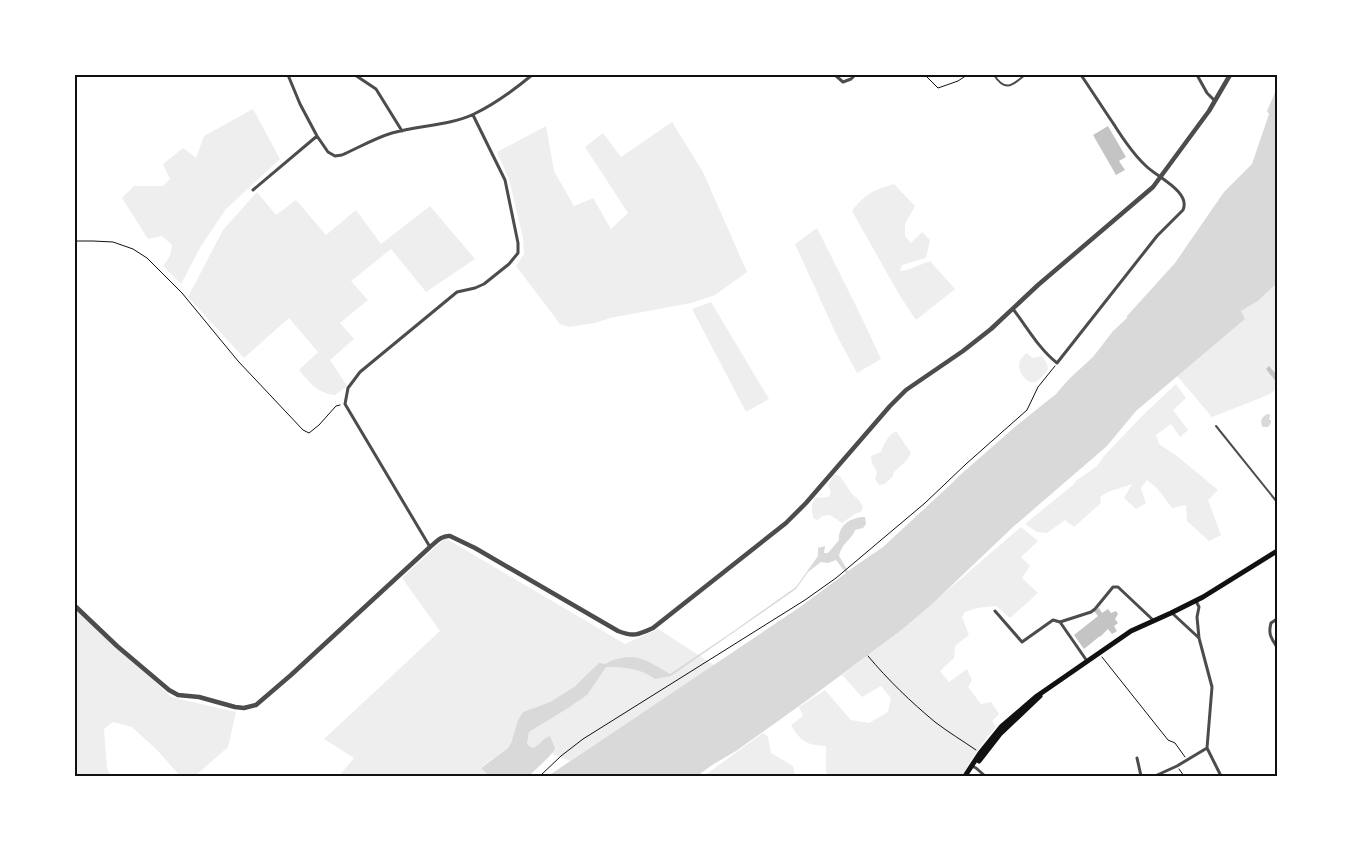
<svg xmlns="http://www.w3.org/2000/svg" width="1352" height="851" viewBox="0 0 1352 851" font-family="Commissioner,sans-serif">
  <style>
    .green { fill: #eee }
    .water { fill: #d9d9d9 }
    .building { fill: #c4c4c4 }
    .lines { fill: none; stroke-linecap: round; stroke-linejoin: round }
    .path { stroke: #111; stroke-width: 1 }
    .service { stroke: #4c4c4c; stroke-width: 2 }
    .minor { stroke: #4c4c4c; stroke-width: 3 }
    .tertiary { stroke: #4c4c4c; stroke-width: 4.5 }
    .secondary { stroke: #111; stroke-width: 5 }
    .neatline { fill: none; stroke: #111; stroke-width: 2 }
  </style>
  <rect width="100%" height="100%" fill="#fff"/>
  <path class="green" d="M253 109 280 159 226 209 201 246 181 284 163 266 170 256 172 245 162 236 148 239 122 198 134 186H163L170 179 163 164 183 148 196 158 204 136Z
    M672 122 703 172 747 272 715 295 691 303 610 318 595 323 569 327 560 324 516 266 524 254 523 238 509 179 497 152 546 126 554 171 574 206 593 198 611 229 628 213 585 147 603 133 621 157Z
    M894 184 915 206 905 224V236L911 243 922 232 930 240 926 258 902 265 900 271 907 270 930 261 955 289 916 320 900 296 852 211C866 193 872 191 894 184Z
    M257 192 276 215 296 200 326 235 356 210 381 244 430 206 475 259 426 292 391 249 351 281 368 300 340 323 354 339 330 360 347 386 335 395C317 393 310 383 299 370L318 352 289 318 244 358 188 297 223 230Z
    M817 228 861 316 881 359 857 373 836 334 795 244Z
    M1277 283V389L1268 395 1212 417 1177 376 1245 319 1241 311 1258 301Z
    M711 302 769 399 746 412 692 309Z
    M1027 353 1032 358 1042 356 1047 364 1048 369C1045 373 1041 379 1037 381 1028 388 1008 365 1027 353Z
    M1176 384 1186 398 1173 410 1188 430 1180 437 1171 424 1156 435 1159 444 1177 456 1218 490 1208 500 1221 535 1209 541 1187 521 1186 505 1172 508 1157 488 1147 480 1141 488 1146 503 1136 509 1124 498 1132 484 1108 492 1100 497 1101 503 1074 527 1065 520 1047 533 1037 532 1025 524 1073 485 1077 480 1097 466 1104 456 1143 415Z
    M896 431 911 453 907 460 893 473V476L885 484 879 485 875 479C879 469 875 471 872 463 871 461 872 458 871 456L881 452C883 445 889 434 896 431Z
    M835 474 840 476 852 494 859 500 863 507 861 512 855 514 842 523 830 515 822 516 818 520 814 519C811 511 811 506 815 498L829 497 831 492 828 485 833 476Z
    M1021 527 1038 541 1021 557 1030 566 1022 578 1038 593 1010 618 996 606 977 608 965 612 962 617 969 635 955 646 954 658 940 671 949 682 967 669 972 680 968 687 981 704 991 702 999 714 992 721 996 727C982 742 972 759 962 776H829L826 773V746C807 745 801 742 791 725L803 716 799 707 825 690 851 720 869 723 888 712 891 698 881 686 862 697 842 675 899 632Z
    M445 538 625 644 658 629 714 665 570 761 552 754 555 749 544 738 537 747 532 748 527 744 529 732 565 710 600 663 574 687 550 702 523 712 518 720 511 743 508 748 481 767 489 776H339L354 758 324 739 440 631 402 578Z
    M75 606 171 697 236 712 228 747 195 776H180L158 751 132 727 113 722 104 729 107 768 111 776H75Z
    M763 733 768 737 771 753 793 766 795 776H704Z"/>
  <path class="water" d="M1277 88V283L1258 301 1241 311 1245 319 1136 411 1107 446 1013 527 931 605 899 632 806 701 736 751 712 765 697 776H548L800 607 846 573 836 560 828 563 821 562 808 572 796 589 671 676 655 679C640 668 624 667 606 667L587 695 565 710 529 732 527 744 532 748C541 746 540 739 550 736L553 743 555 749C548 760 537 767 529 776H489L481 768 508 748 511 743 518 720 523 712 550 702 574 687 599 663 605 664C633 650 644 659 670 674L728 635 796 587 818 556V548L825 546 824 553H828L839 540C838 525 851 517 865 517L866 524 863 528 855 530C851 541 843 541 839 556L848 571 883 547 949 486 959 476 1016 426 1056 394 1069 379 1093 357 1113 331 1127 318V316L1175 263 1224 192 1252 164 1269 114 1267 111Z
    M1268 414 1270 415 1269 420H1271V423L1268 427H1263C1259 422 1262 416 1268 414Z"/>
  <path class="building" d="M1108 126 1126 157 1119 161 1125 170 1116 175 1093 135Z
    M1269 366 1277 375V383L1266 369Z
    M1099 608 1102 613 1108 609 1111 613 1116 611 1118 614 1115 619 1118 623 1114 626 1117 631 1112 634 1108 629 1100 637V636L1084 649 1074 635 1098 616 1094 611Z"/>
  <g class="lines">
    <path class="path" d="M925 75 938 88 958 81 967 75
      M75 241H93L113 242 133 249 147 258 182 293 238 361 303 430 309 433 319 425 336 406 340 405
      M868 656C888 680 911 702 935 722 948 732 963 741 976 750
      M1102 657 1168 740 1175 743 1185 757
      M1179 769 1184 776
      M540 776 561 756 583 739 805 600 836 578 925 503 966 464 1027 410 1038 387 1055 366"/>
    <path class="service" d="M994 75C1005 92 1012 86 1025 75
      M1216 426 1277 502"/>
    <path class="minor" d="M288 75 300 104 317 136 328 152 335 156 342 155C358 148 375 138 392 133 418 125 449 126 474 114 495 104 514 90 532 75
      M355 75 376 89 402 131
      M835 75 843 82 851 79 855 75
      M1197 75 1207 93 1215 101
      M253 190 317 136
      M1013 309C1027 327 1039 349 1057 363L1157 236 1183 210C1191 192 1157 177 1146 166 1133 154 1123 139 1113 123 1102 107 1092 91 1081 75
      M430 547 345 404 348 388 360 372 457 292 475 288 484 284 509 264 518 253V243L505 180 473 115
      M1196 601 1199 607 1197 617 1199 638 1212 687 1207 748 1221 776
      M995 611 1022 642 1053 620 1060 622 1091 612 1095 609 1113 587H1118L1153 620
      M1172 613 1199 638
      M1277 619 1271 623C1268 634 1271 638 1277 647
      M1060 622 1087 661
      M1137 758 1141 776
      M972 766 976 768 985 776
      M1155 776 1177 766 1207 748"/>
    <path class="tertiary" d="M75 606 117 646 169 690 178 695 199 697 235 707 244 708 256 705 291 675 430 547C436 542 442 535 450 536L475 548 618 631C633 637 638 635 653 628L786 523 806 503 890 406 906 390 963 351 991 329 1038 285 1153 187 1209 111 1230 75"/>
    <path class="secondary" d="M979 761 1000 734 1040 696
      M965 776 980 753 1001 727 1037 696 1131 631 1171 613 1203 597 1277 551"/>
  </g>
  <rect width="1352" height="851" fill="none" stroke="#ffffff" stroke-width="152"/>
  <rect x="76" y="76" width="1200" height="699" class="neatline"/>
</svg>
